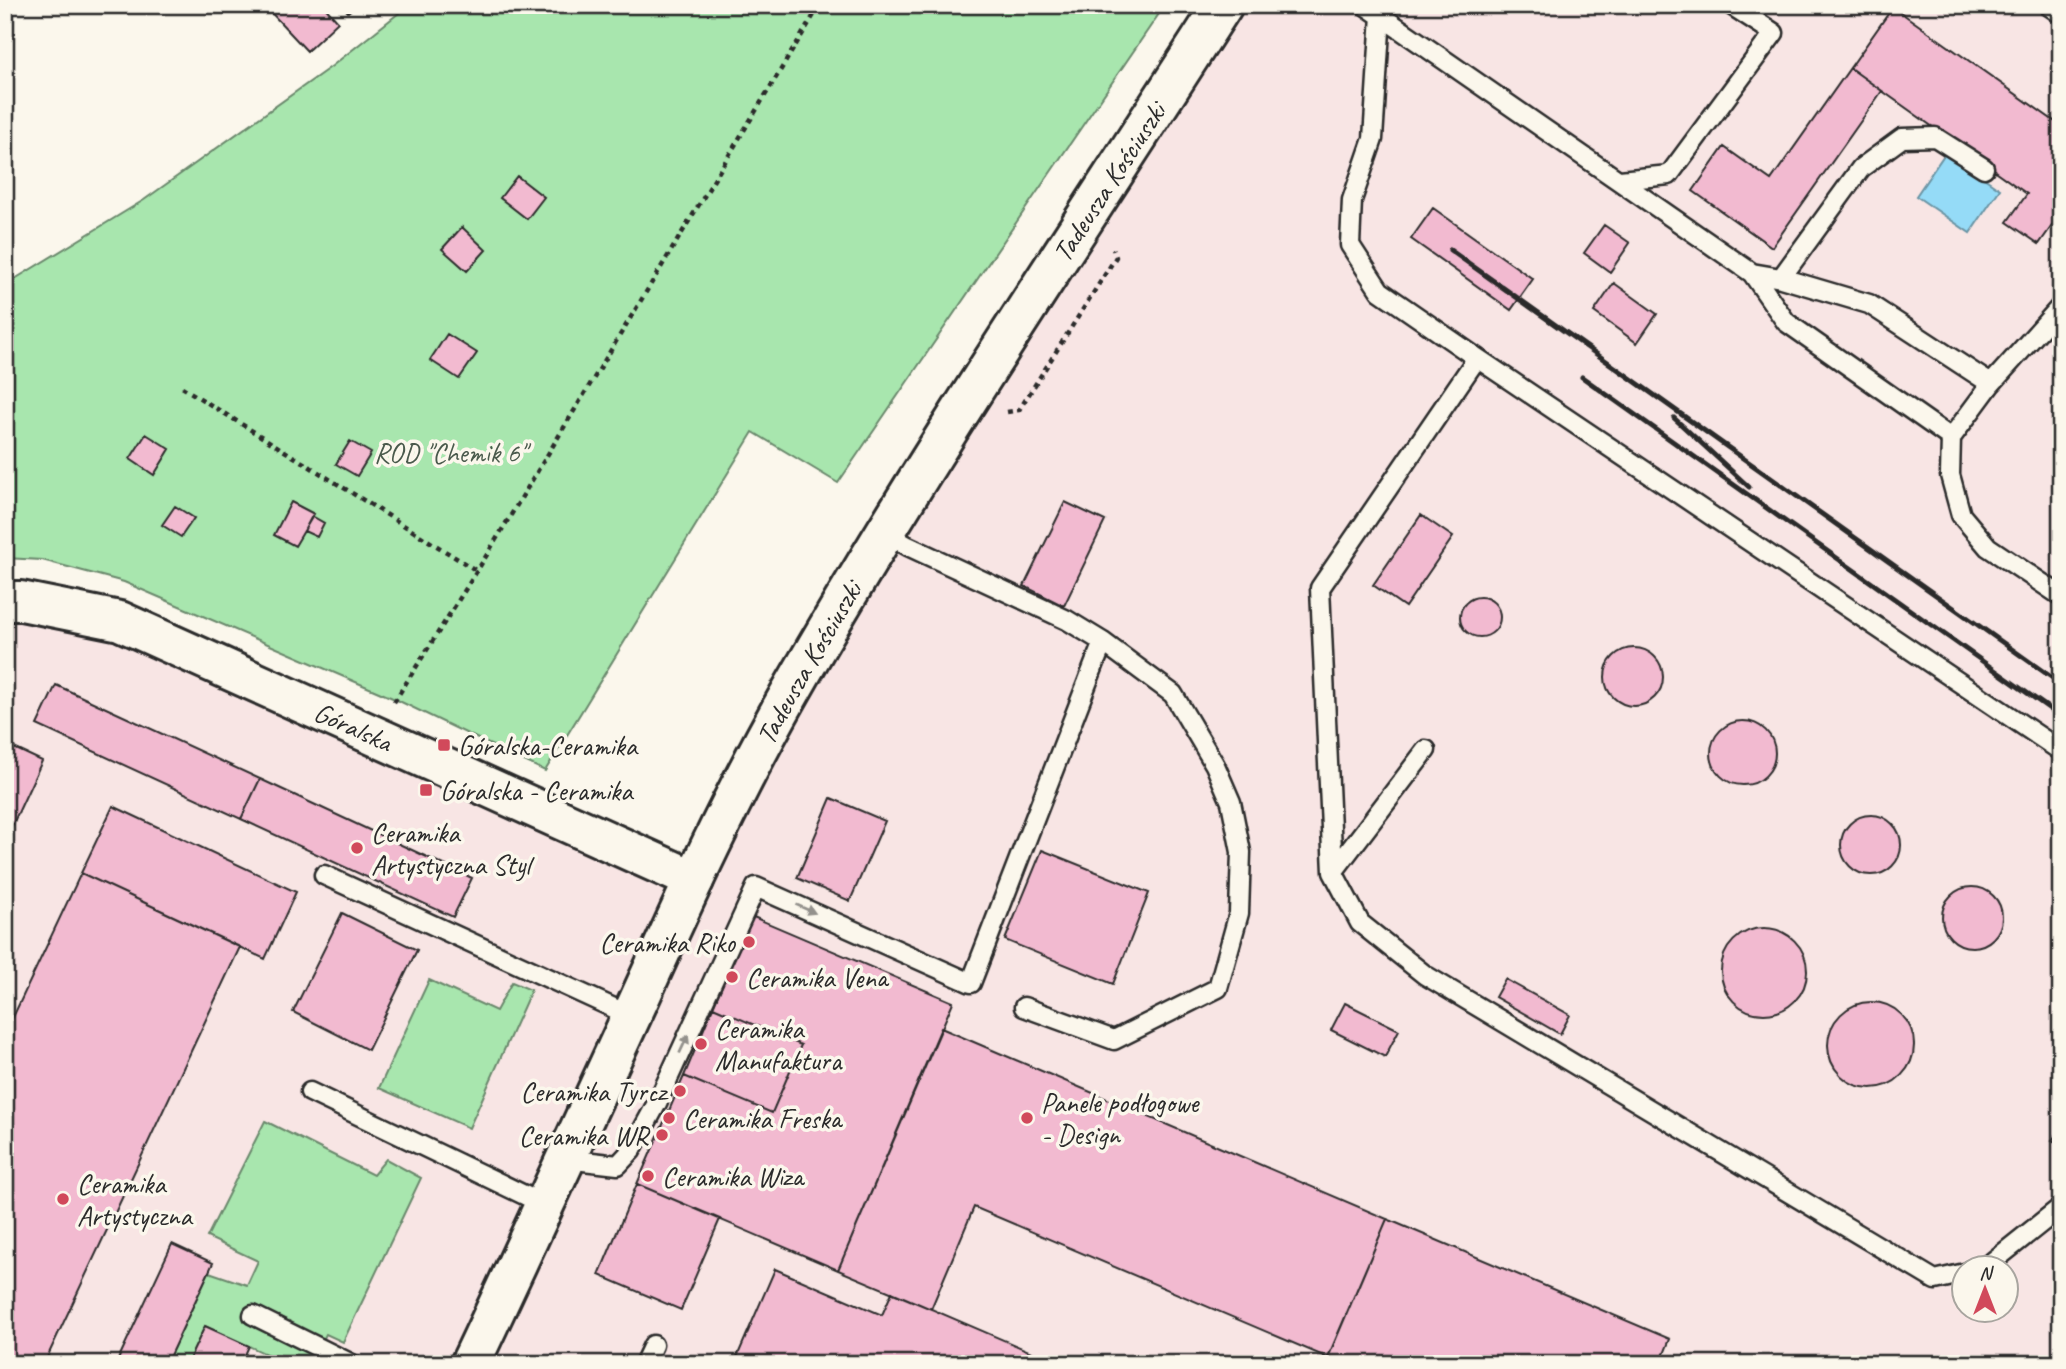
<svg xmlns="http://www.w3.org/2000/svg" width="2066" height="1369" viewBox="0 0 2066 1369" font-family="Caveat,sans-serif">
  <style>
    .built { fill: #f8e5e4; fill-rule: evenodd }
    .green { fill: #a8e6ae; stroke: #6a886c; stroke-width: 2 }
    .water { fill: #95dbf7; stroke: #6b95a5; stroke-width: 2 }
    .building { fill: #f2bad0; stroke: #2b2b2b; stroke-width: 2 }
    .lines { fill: none; stroke-linecap: round; stroke-linejoin: round }
    .service-casing { stroke: #2b2b2b; stroke-width: 23 }
    .tertiary-casing { stroke: #2b2b2b; stroke-width: 44 }
    .secondary-casing { stroke: #2b2b2b; stroke-width: 44 }
    .path { stroke: #2b2b2b; stroke-width: 4.5; stroke-dasharray: 5 5; stroke-linecap: butt }
    .service { stroke: #fbf7ec; stroke-width: 18 }
    .tertiary { stroke: #fbf7ec; stroke-width: 38 }
    .secondary { stroke: #fbf7ec; stroke-width: 38 }
    .rail { stroke: #2b2b2b; stroke-width: 5 }
    .oneway { fill: #93918c }
    .poi-dot { fill: #d1495b; stroke: #fbf7ec; stroke-width: 2.5 }
    .labels { text-anchor: middle; stroke-width: 7; stroke-linejoin: round; paint-order: stroke }
    .street-label { font-size: 28px; fill: #2b2b2b; stroke: #fbf7ec }
    .park-label { font-size: 28px; fill: #4a5a4c; stroke: #fbf7ec }
    .poi-label { font-size: 28px; fill: #2b2b2b; stroke: #fbf7ec; text-anchor: start }
  </style>
  <rect width="100%" height="100%" fill="#fbf7ec"/>
  <filter id="ink" filterUnits="userSpaceOnUse"><feTurbulence type="fractalNoise" baseFrequency=".0143" numOctaves="2"/><feDisplacementMap in="SourceGraphic" scale="14" xChannelSelector="R" yChannelSelector="G"/><feConvolveMatrix kernelMatrix="1 2 1 2 8 2 1 2 1" color-interpolation-filters="sRGB"/></filter>
  <g filter="url(#ink)">
    <path class="built" d="M1223 5H2061V1364H5V601L120 621 693 880ZM1965 1268H2007V1310H1965Z"/>
    <path class="green" d="M409 5H1165L838 483 753 432 545 771 395 699 124 582 42 560 5 558V285L144 200 332 66Z
      M429 980 496 1011 512 982 531 990 469 1128 379 1088Z
      M265 1121 373 1175 386 1159 421 1178 343 1342 326 1334 311 1364H288L205 1326 187 1364H166L209 1272 247 1285 258 1261 207 1237Z"/>
    <path class="water" d="M1946 152 2000 189 1970 233 1916 196Z"/>
    <path class="building" d="M264 5H323L338 22 307 51Z
      M342 5H356L348 12Z
      M1893 7 2061 126V213L2039 244 2007 222 2027 194 1850 68Z
      M1850 68 1882 91 1772 247 1693 191 1724 147 1771 180Z
      M517 176 544 197 527 219 500 198Z
      M1433 208 1533 279 1511 310 1411 239Z
      M1604 225 1630 243 1610 272 1584 253Z
      M462 227 486 250 467 271 442 249Z
      M1614 283 1657 314 1637 343 1594 312Z
      M447 334 477 353 459 379 430 360Z
      M146 434 170 449 154 475 130 459Z
      M350 441 371 453 357 476 336 464Z
      M291 502 314 514 295 546 274 535Z
      M1065 502 1105 521 1064 606 1024 586Z
      M175 506 194 518 181 537 162 525Z
      M1421 515 1453 537 1405 607 1373 585Z
      M312 516 324 523 317 537 304 531Z
      M1460 617a20 20 0 1 1 40 0a20 20 0 1 1-40 0Z
      M1605 677a29 29 0 1 1 58 0a29 29 0 1 1-58 0Z
      M56 685 260 779 241 819 37 725Z
      M1711 753a32 32 0 1 1 64 0a32 32 0 1 1-64 0Z
      M14 748 42 761 5 841V766Z
      M260 779 472 878 453 917 241 819Z
      M831 798 885 821 850 901 797 878Z
      M113 806 296 892 265 959 81 873Z
      M1841 845a30 30 0 1 1 60 0a30 30 0 1 1-60 0Z
      M1042 850 1149 893 1113 984 1005 940Z
      M81 873 240 947 44 1364H5V1034Z
      M1942 917a30 30 0 1 1 60 0a30 30 0 1 1-60 0Z
      M342 913 417 950 368 1050 293 1012Z
      M751 916 953 1002 838 1270 637 1184 684 1076 772 1113 801 1045 713 1007Z
      M1721 971a43 43 0 1 1 86 0a43 43 0 1 1-86 0Z
      M1505 979 1570 1015 1560 1034 1495 997Z
      M1828 1045a43 43 0 1 1 86 0a43 43 0 1 1-86 0Z
      M1345 1003 1399 1030 1385 1057 1331 1030Z
      M713 1007 801 1045 772 1113 684 1076Z
      M941 1028 1387 1219 1328 1358 974 1207 931 1309 838 1270Z
      M2061 1129V1146L2052 1140Z
      M637 1184 720 1219 681 1310 599 1275Z
      M1387 1219 1670 1339 1660 1364H1325Z
      M172 1244 213 1263 166 1364H116Z
      M775 1269 882 1315 892 1292 1059 1364H734Z
      M205 1326 249 1346 241 1364H187Z"/>
    <g class="lines">
      <defs>
        <path id="service" d="M1365 5 1752 273 1781 278 1869 304 1991 384 2061 306
          M2048 5 2061 14
          M1381 15 1373 139 1352 200 1350 245 1380 291 1477 358 2061 751
          M1620 180 1669 175 1774 33 1731 5
          M1752 273 1786 322 1951 438
          M1781 278 1861 168 1902 138 1935 137 1984 168
          M1477 358 1320 588 1333 872 1360 923 1425 975 1935 1280 1965 1273
          M1991 384 1951 438 1950 475 1961 515 1988 547 2061 596
          M885 533 908 546 1067 620 1103 642 1173 694 1215 765 1231 802 1241 852 1239 913 1218 988 1114 1040 1024 1007
          M1333 872 1426 750
          M324 875 631 1016
          M310 1092 545 1205
          M566 1159 618 1165 631 1151 657 1103 756 887 971 983 1103 642
          M1980 1268 1991 1263 2061 1207
          M253 1315 352 1364
          M644 1364 653 1345"/>
        <g id="tertiary">
          <path id="s1" d="M5 601H21L120 621 694 880"/>
        </g>
        <g id="secondary">
          <path id="s2" d="M470 1364C527 1244 582 1123 638 1002 685 898 733 793 790 693 924 458 1077 233 1223 5"/>
        </g>
      </defs>
      <use href="#service" class="service-casing"/>
      <use href="#tertiary" class="tertiary-casing"/>
      <use href="#secondary" class="secondary-casing"/>
      <path class="path" d="M182 387 477 571
        M1007 412 1019 410 1116 257 1113 249
        M394 702 477 571 820 5"/>
      <use href="#service" class="service"/>
      <use href="#tertiary" class="tertiary"/>
      <use href="#secondary" class="secondary"/>
      <path class="rail" d="M1450 250 2061 684
        M1582 377 2061 717
        M1674 418 1749 487
        M2049 1364 2061 1350"/>
    </g>
    <defs><path id="oneway-solid" d="M-6-.8H1V-3.2L6.5 0L1 3.2V.8H-6Z" transform="scale(1.75)"/></defs>
    <g class="oneway">
      <use href="#oneway-solid" transform="translate(806 909) rotate(24)"/>
      <use href="#oneway-solid" transform="translate(684 1044) rotate(-65)"/>
    </g>
  </g>
  <g class="poi-dot">
    <rect x="437" y="738" width="14" height="14" rx="3.5"/>
    <rect x="419" y="783" width="14" height="14" rx="3.5"/>
    <circle cx="357" cy="848" r="7"/>
    <circle cx="749" cy="942" r="7"/>
    <circle cx="732" cy="977" r="7"/>
    <circle cx="701" cy="1044" r="7"/>
    <circle cx="680" cy="1091" r="7"/>
    <circle cx="669" cy="1118" r="7"/>
    <circle cx="1027" cy="1118" r="7"/>
    <circle cx="662" cy="1135" r="7"/>
    <circle cx="648" cy="1176" r="7"/>
    <circle cx="63" cy="1199" r="7"/>
  </g>
  <g class="labels">
    <g class="street-label">
      <text dy="10" stroke="none"><textPath href="#s2" startOffset="1346">Tadeusza Kościuszki</textPath></text>
      <text dy="10" stroke="none"><textPath href="#s2" startOffset="779">Tadeusza Kościuszki</textPath></text>
      <text dy="10" stroke="none"><textPath href="#s1" startOffset="373">Góralska</textPath></text>
    </g>
    <g class="park-label">
      <text x="450" y="462">ROD "Chemik 6"</text>
    </g>
    <g class="poi-label">
      <text x="458" y="755">Góralska-Ceramika</text>
      <text x="440" y="800">Góralska - Ceramika</text>
      <text x="371" y="842">Ceramika<tspan x="371" dy="32">Artystyczna Styl</tspan></text>
      <text x="735" y="952" text-anchor="end">Ceramika Riko</text>
      <text x="746" y="987">Ceramika Vena</text>
      <text x="715" y="1038">Ceramika<tspan x="715" dy="32">Manufaktura</tspan></text>
      <text x="666" y="1101" text-anchor="end">Ceramika Tyrcz</text>
      <text x="1041" y="1112">Panele podłogowe<tspan x="1041" dy="32">- Design</tspan></text>
      <text x="683" y="1128">Ceramika Freska</text>
      <text x="648" y="1145" text-anchor="end">Ceramika WR</text>
      <text x="662" y="1186">Ceramika Wiza</text>
      <text x="77" y="1193">Ceramika<tspan x="77" dy="32">Artystyczna</tspan></text>
    </g>
  </g>
  <rect width="2066" height="1369" fill="none" stroke="#fbf7ec" stroke-width="28"/>
  <rect x="14" y="14" width="2038" height="1341" fill="none" stroke="#2b2b2b" stroke-width="2.5" filter="url(#ink)"/>
  <g transform="translate(1985 1289)"><circle r="33" fill="#fbf7ec" stroke="#a8a59f" stroke-width="2"/>
  <path d="M0-5L12 26L0 18L-12 26Z" fill="#d1495b"/>
  <text y="-10" font-size="19" font-weight="bold" text-anchor="middle" fill="#2b2b2b">N</text>
  </g>
</svg>
